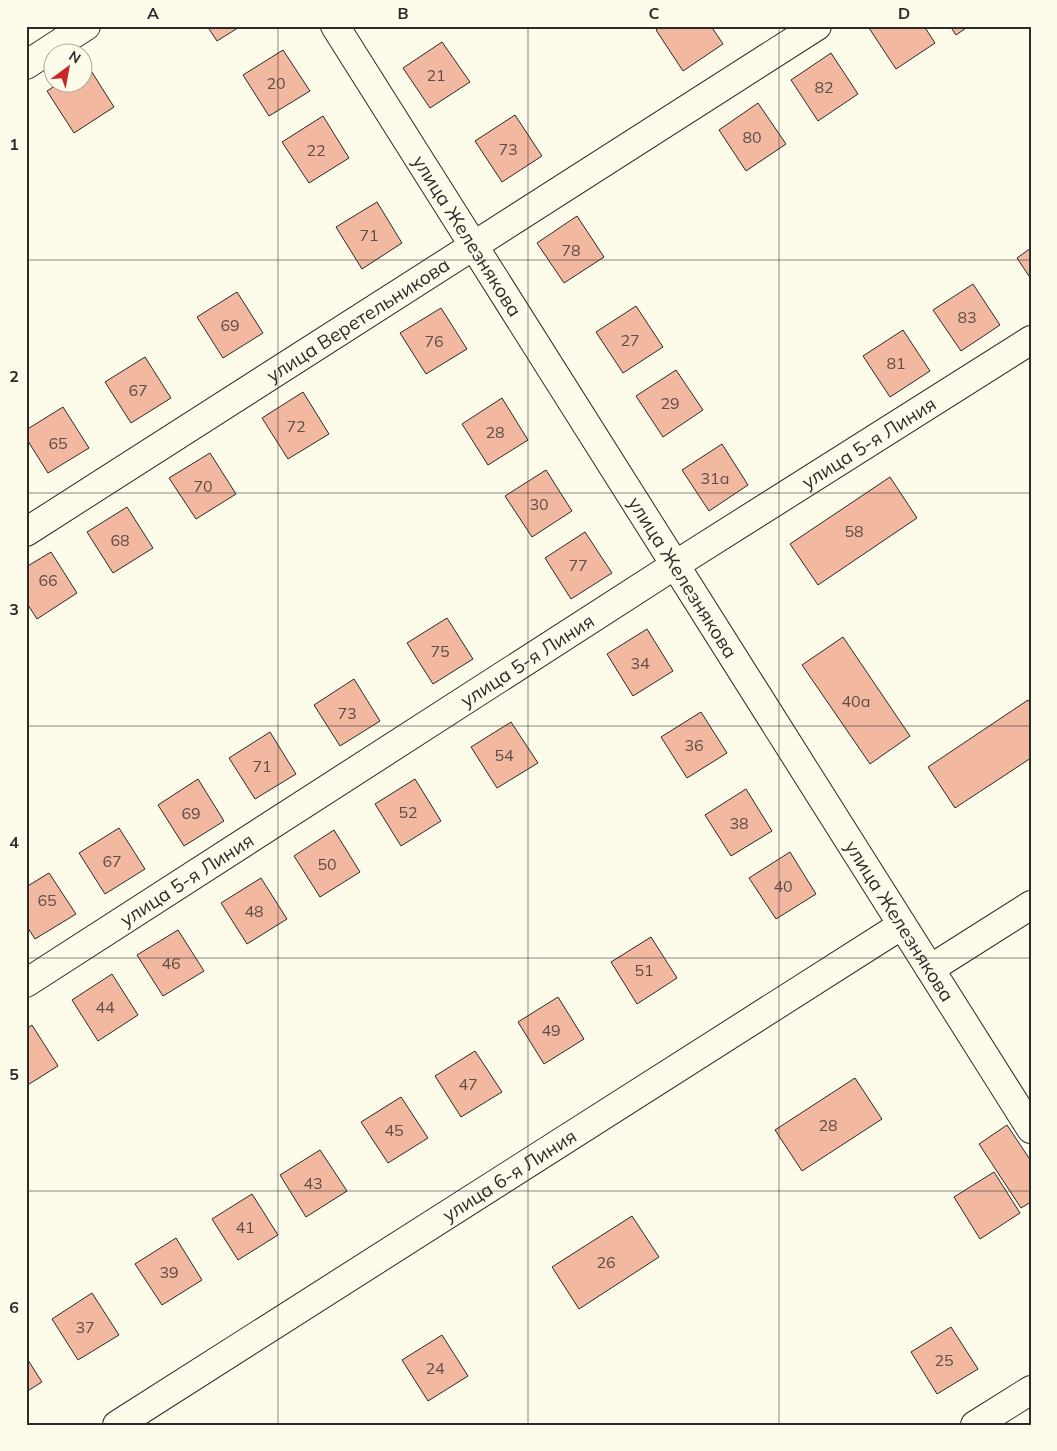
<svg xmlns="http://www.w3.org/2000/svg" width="1057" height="1451" viewBox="0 0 1057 1451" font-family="Mulish,sans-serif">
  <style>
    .building { fill: #f2b8a0; stroke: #2b2b2b }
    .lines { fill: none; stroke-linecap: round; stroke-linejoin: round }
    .minor-casing { stroke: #2b2b2b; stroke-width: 30 }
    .minor { stroke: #fdfbea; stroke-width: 28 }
    .grid { fill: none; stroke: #2b2b2b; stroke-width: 1; stroke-opacity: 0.55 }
    .labels { text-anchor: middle; stroke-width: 4; stroke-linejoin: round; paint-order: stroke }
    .number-label { font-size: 16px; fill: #5d4e48 }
    .street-label { font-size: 19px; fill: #2b2b2b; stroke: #fdfbea }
    .neatline { fill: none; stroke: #2b2b2b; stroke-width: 2 }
    .grid-label { font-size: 16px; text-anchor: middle; font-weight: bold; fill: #2b2b2b }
  </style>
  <rect width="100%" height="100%" fill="#fdfbea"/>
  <path class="building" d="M207 26H241L217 41Z
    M661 26H711L723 44 683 71 656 30Z
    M872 26H924L935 43 896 69 869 28Z
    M950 26H969L956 35Z
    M442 42 470 82 430 108 403 68Z
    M283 50 310 91 269 116 243 75Z
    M831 53 858 94 818 121 791 80Z
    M88 66 114 107 74 133 47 91 61 82H82V69Z
    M758 103 786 144 746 171 719 130Z
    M515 115 542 156 502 182 475 141Z
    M323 116 349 158 309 183 282 142Z
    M377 202 402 243 362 269 336 227Z
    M577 216 604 257 564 283 537 243Z
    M1031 248V279L1017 258Z
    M973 284 1000 325 961 351 933 310Z
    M237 292 263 333 223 358 197 317Z
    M636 306 663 347 623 373 596 332Z
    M441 308 467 349 426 374 400 333Z
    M903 330 930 371 890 397 863 356Z
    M145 357 171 398 131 423 105 382Z
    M676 370 703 410 663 437 636 396Z
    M303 392 329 434 288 459 262 418Z
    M502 398 528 440 488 465 462 424Z
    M63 407 89 448 48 473 26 438V430Z
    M722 444 748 485 709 511 682 470Z
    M210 453 236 494 196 519 169 478Z
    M546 470 572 511 532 537 505 496Z
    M890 477 917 518 818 585 790 544Z
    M127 507 153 548 113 573 87 532Z
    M585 532 612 573 571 599 545 558Z
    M51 552 77 593 37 619 26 602V567Z
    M447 618 473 659 433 684 407 643Z
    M647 629 673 671 633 696 607 654Z
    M843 637 910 736 870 764 802 665Z
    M354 679 380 721 340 746 314 705Z
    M1028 700 1031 705V758L955 808 928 767Z
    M701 712 727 753 687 778 661 737Z
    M511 722 538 763 497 788 471 747Z
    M270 732 296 774 255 799 229 758Z
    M198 779 224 821 184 846 158 805Z
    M415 779 441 821 401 846 375 804Z
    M746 789 772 831 731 856 705 815Z
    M119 828 145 869 105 894 79 853Z
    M334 830 360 872 320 897 294 856Z
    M790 852 816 894 776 919 749 878Z
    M49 873 76 914 35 939 26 925V887Z
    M261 878 287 919 247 944 221 903Z
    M178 930 204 971 163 996 137 955Z
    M651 937 677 978 637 1004 611 962Z
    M112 974 138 1015 98 1041 72 1000Z
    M558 997 584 1039 544 1064 518 1022Z
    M32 1025 58 1066 26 1086V1029Z
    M475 1051 502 1092 461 1117 435 1076Z
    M855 1078 882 1119 802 1171 775 1130Z
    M401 1097 428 1138 388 1163 361 1122Z
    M1007 1125 1031 1161V1202L1021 1208 979 1144Z
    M320 1150 347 1191 306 1217 280 1175Z
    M994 1172 1020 1213 980 1239 954 1197Z
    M252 1194 278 1235 238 1260 212 1219Z
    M632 1216 659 1257 579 1309 552 1267Z
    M176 1238 202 1280 162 1305 135 1264Z
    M92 1293 119 1335 78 1360 52 1319Z
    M951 1327 978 1369 937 1394 911 1352Z
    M442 1335 468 1376 428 1401 402 1360Z
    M26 1357 42 1382 26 1392Z"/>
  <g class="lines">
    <defs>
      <g id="minor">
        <path id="s1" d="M335 26 1031 1129"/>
        <path d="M26 65 86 26"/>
        <path id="s2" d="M26 532 817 26"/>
        <path d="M930 969 1031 905"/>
        <path id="s3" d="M26 983 675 565 1031 340"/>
        <path id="s4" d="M117 1425 902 925"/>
        <path d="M975 1425 1031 1390"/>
      </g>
    </defs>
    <use href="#minor" class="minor-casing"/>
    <use href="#minor" class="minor"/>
  </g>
  <path class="grid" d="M278 26V1425M528 26V1425M779 26V1425M26 260H1031M26 493H1031M26 726H1031M26 958H1031M26 1191H1031"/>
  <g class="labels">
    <g class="number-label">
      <text x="436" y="81">21</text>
      <text x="276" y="89">20</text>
      <text x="824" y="93">82</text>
      <text x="752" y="143">80</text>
      <text x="508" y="155">73</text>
      <text x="316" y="156">22</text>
      <text x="369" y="241">71</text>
      <text x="571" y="256">78</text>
      <text x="967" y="323">83</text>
      <text x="230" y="331">69</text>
      <text x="630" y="346">27</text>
      <text x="434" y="347">76</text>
      <text x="896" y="369">81</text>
      <text x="138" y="396">67</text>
      <text x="670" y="409">29</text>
      <text x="296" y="432">72</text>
      <text x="495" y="438">28</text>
      <text x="58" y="449">65</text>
      <text x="715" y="484">31а</text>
      <text x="203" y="492">70</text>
      <text x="539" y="510">30</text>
      <text x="854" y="537">58</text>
      <text x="120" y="546">68</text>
      <text x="578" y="571">77</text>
      <text x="48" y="586">66</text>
      <text x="440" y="657">75</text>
      <text x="640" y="669">34</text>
      <text x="856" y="707">40а</text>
      <text x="347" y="719">73</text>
      <text x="694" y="751">36</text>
      <text x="504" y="761">54</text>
      <text x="262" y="772">71</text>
      <text x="408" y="818">52</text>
      <text x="191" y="819">69</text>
      <text x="739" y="829">38</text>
      <text x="112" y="867">67</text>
      <text x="327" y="870">50</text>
      <text x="783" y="892">40</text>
      <text x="47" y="906">65</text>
      <text x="254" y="917">48</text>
      <text x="171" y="969">46</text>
      <text x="644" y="976">51</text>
      <text x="105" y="1013">44</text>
      <text x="551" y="1036">49</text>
      <text x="468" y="1090">47</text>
      <text x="828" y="1131">28</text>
      <text x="394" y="1136">45</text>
      <text x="313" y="1189">43</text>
      <text x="245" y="1233">41</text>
      <text x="606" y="1268">26</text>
      <text x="169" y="1278">39</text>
      <text x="85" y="1333">37</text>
      <text x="944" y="1366">25</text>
      <text x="435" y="1374">24</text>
    </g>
    <g class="street-label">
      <text dy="7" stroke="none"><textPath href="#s1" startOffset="248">улица Железнякова</textPath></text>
      <text dy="7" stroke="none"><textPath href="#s2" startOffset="394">улица Веретельникова</textPath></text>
      <text dy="7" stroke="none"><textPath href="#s3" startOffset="1001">улица 5-я Линия</textPath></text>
      <text dy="7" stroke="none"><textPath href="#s1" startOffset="652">улица Железнякова</textPath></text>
      <text dy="7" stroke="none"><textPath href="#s3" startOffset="596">улица 5-я Линия</textPath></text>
      <text dy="7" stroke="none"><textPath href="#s3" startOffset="191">улица 5-я Линия</textPath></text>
      <text dy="7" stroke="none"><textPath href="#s1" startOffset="1058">улица Железнякова</textPath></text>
      <text dy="7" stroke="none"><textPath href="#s4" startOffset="465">улица 6-я Линия</textPath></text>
    </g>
  </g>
  <rect width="1057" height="1451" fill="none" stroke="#fdfbea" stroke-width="55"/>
  <g transform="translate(68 68) rotate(32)"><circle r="24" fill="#fdfbea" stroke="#a9a89e"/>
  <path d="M0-4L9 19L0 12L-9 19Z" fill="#c62828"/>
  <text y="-8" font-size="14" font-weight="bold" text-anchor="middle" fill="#2b2b2b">N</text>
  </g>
  <rect x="28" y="28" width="1002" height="1396" class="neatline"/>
  <g class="grid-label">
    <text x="153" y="19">A</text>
    <text x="403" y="19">B</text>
    <text x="654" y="19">C</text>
    <text x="904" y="19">D</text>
    <text x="14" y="150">1</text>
    <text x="14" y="382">2</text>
    <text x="14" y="615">3</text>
    <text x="14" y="848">4</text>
    <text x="14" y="1080">5</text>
    <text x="14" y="1313">6</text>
  </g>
</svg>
